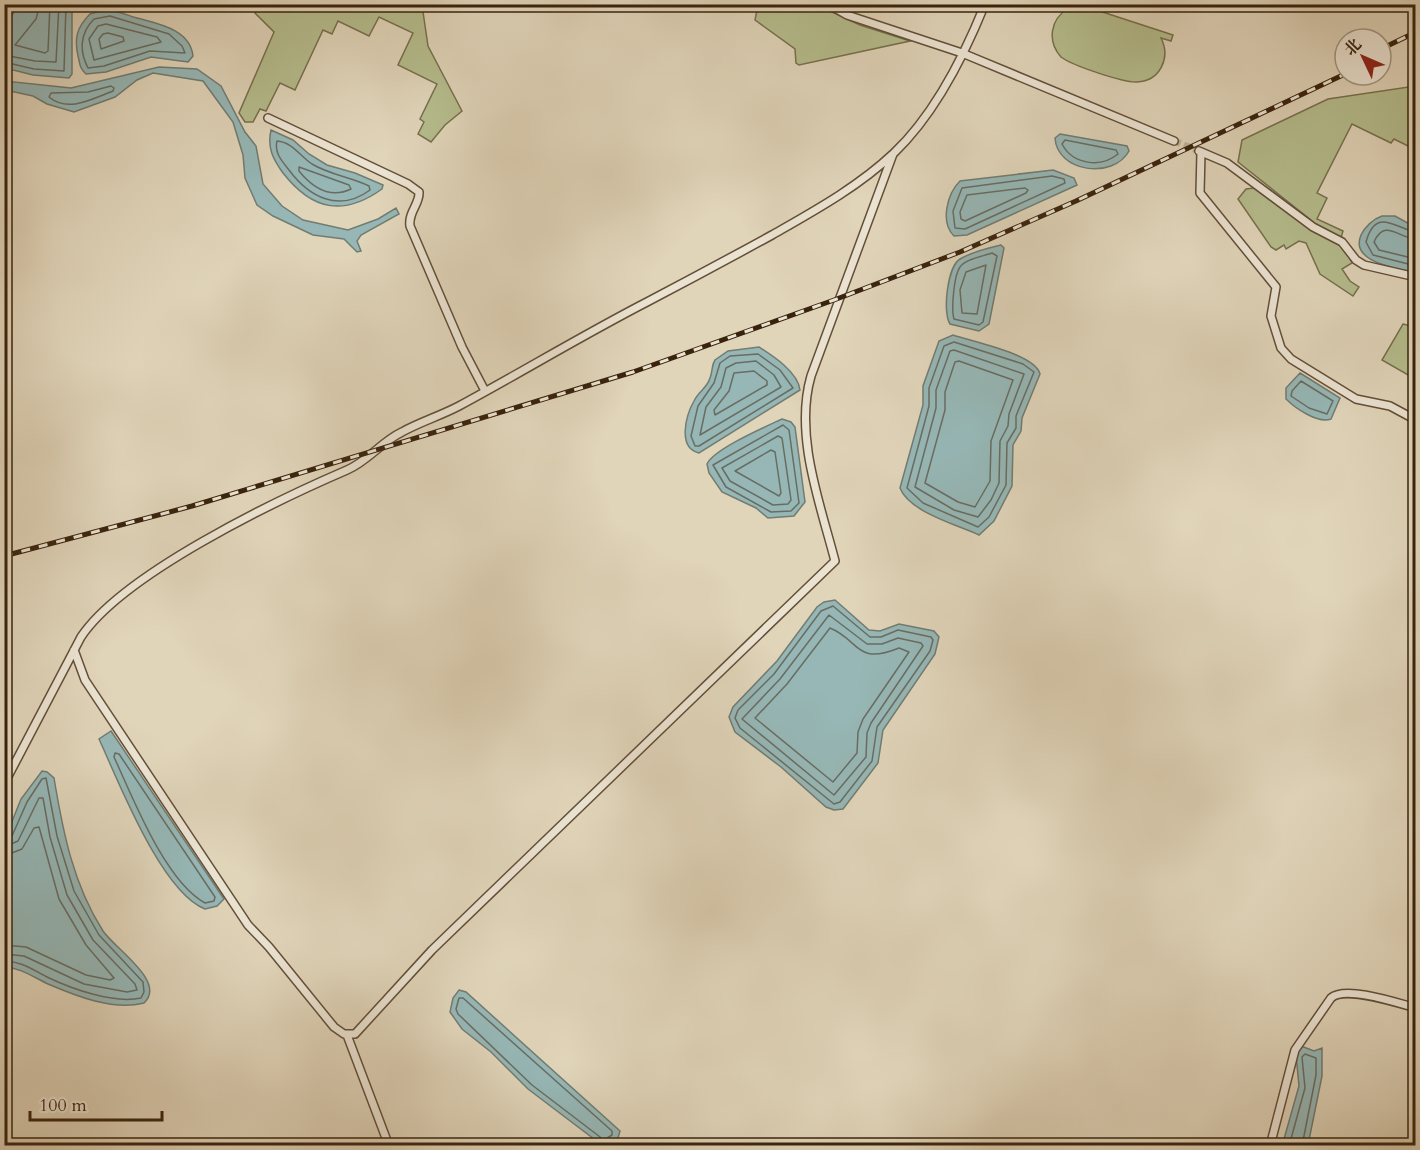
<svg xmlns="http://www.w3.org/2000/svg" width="1420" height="1150" viewBox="0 0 1420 1150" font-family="Cardo,'Noto Serif SC',serif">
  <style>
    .green { fill: #b5bc8d; stroke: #77704d; stroke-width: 1.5 }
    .water { fill: #96b7b6; stroke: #717c72; stroke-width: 1.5 }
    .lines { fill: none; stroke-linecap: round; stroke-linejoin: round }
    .shore { stroke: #686d62; stroke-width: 1.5 }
    .street-tunnel { stroke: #bfb197; stroke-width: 7; stroke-dasharray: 7 3.5; stroke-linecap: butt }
    .street-casing { stroke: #634f38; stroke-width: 10 }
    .street { stroke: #ebe3d2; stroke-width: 7 }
    .rail-casing { stroke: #39230d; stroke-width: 5 }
    .rail { stroke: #ebe3d2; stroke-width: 3; stroke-dasharray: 9; stroke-linecap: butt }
  </style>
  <rect width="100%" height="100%" fill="#e0d4b9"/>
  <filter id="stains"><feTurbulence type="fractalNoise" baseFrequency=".00333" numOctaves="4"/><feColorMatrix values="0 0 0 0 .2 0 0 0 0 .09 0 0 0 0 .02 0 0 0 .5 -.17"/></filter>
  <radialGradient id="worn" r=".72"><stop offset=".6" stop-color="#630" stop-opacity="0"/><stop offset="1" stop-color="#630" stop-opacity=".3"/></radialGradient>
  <path class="green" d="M260 4 422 5 428 46 462 111 445 125 431 142 418 134 424 122 420 119 437 84 398 65 413 33 379 17 369 36 338 21 332 34 323 30 295 90 280 83 266 111 260 109 253 122H245L239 113 274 32 255 13Z
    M1078 4 1173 35 1171 41 1161 38C1171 58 1160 81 1137 82 1124 83 1071 65 1061 57 1047 41 1050 20 1068 8L1060 5Z
    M758 5H817L860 25 910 41 799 65 796 63 795 49 755 20Z
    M1415 86V137L1410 147 1394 139 1391 143 1352 124 1317 193 1327 198 1317 219 1343 231 1341 238 1321 228 1238 162 1242 140 1328 99Z
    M1254 188 1314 231 1344 247 1352 263 1342 269 1350 281 1359 287 1353 296 1320 274 1306 243 1299 241 1286 249 1284 245 1276 250 1271 247 1238 199 1246 189Z
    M1403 324 1415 327V379L1382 360Z"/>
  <path class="water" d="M19 5H72V74L69 78 33 75 5 68V25Z
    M105 10C117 10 126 15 137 18 158 24 190 29 193 56L188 62 151 57 106 72 86 74C79 68 80 63 78 56 74 38 77 27 90 14Z
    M159 67 197 69 221 86 245 132 256 146 263 184 282 206 303 220 348 230 378 219 396 208 399 214 361 235 357 241 361 251 357 252 344 239 313 235 273 216 257 205 245 178 243 155 233 122 203 81 153 73 137 80 115 97 74 112 47 104 33 96 5 90V81L71 88Z
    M271 130 293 140 309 154 327 165 355 173 383 185 382 189C343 217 312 210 283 173 273 159 267 148 271 130Z
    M1060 134 1127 146 1129 151C1113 180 1057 172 1055 138Z
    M1053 170 1074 178 1077 185 967 235 954 236C940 222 947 194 960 181Z
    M1382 216H1395L1415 227V273C1399 268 1349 263 1361 235 1365 227 1373 219 1382 216Z
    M1001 245 1004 248 989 324 979 331 950 324C942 311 948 266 960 259 972 252 988 248 1001 245Z
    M953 335C973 342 1035 354 1040 374L1022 418 1021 431 1013 445 1012 486 994 521 979 535C958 525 909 512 900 488L923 405V386L939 341Z
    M759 347C773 356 798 372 800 390L699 453C677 448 686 415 694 401 698 392 708 387 710 378 713 371 711 366 715 360L728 351Z
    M1300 373 1340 398 1331 419C1318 424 1295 408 1286 399V388Z
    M782 419 791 422 795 427 805 502 794 516 768 518 756 508 722 492 709 473 707 464C714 449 765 427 782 419Z
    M835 600 869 630 880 631 899 624 934 631 939 637 935 654 883 730 878 763 843 809 834 810 826 807 781 767 735 732 729 717 733 707 777 661 817 607 824 602Z
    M111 731 224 899 217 906 205 909C161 892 118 780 99 739Z
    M42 771 47 772 54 778C63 832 73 884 103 931 115 949 167 982 144 1003 113 1011 76 996 48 984 33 977 21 968 5 967V839L21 799Z
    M459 990 466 992 620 1131 618 1138 610 1145H602L528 1089 491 1052 462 1029 450 1012 453 998Z
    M1301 1046 1314 1051 1322 1048V1076L1308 1145 1282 1146 1299 1086 1296 1055Z"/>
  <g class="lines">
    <path class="shore" d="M40 4 36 19 15 45 45 53 48 51 50 4
      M110 16 169 34 182 46 185 53 150 51 104 66 88 68C79 51 80 33 94 19Z
      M106 24 157 37 161 42 94 60 89 39 98 26Z
      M108 33 123 37 124 41 101 49 99 39 103 34Z
      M4 55 35 61 56 62 59 4
      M4 62 34 69 64 71 66 4
      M111 86 114 88 113 91C92 99 68 113 49 97L51 93 88 92Z
      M1065 140 1116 150 1118 154C1101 168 1073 165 1062 144Z
      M277 141C292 142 300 156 312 164 330 175 351 177 369 186L370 190C339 213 309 197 289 170 282 161 274 153 277 141Z
      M299 167 349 185 351 189C330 199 312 187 299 171Z
      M1052 176 1064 179 1065 183 965 229 955 228 953 211 962 188Z
      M1025 188 1028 190 1026 193 965 221 961 219 960 212 967 195Z
      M1416 232C1396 229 1376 206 1366 242L1373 255 1416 266
      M1416 239C1398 238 1385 218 1374 242L1379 250 1416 259
      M992 253 997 256 983 322 979 325 954 319C951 309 954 275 960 267 965 259 984 256 992 253Z
      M986 265 977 314 962 313 960 290 966 272Z
      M954 342 1023 364 1034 372 1016 416V428L1007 443 1006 485 989 517 978 527 923 503 907 488 929 406V388L944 346Z
      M954 350 1024 374 1009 414 1008 426 1000 441 999 483 991 500 978 517 954 510 915 487 936 408V390L950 351Z
      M758 354 780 370 793 388 699 446H695L691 436 698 406 714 383 720 363 730 356Z
      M756 361 774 375 781 387 700 435 706 407 721 387 726 368 736 363Z
      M959 361 1013 380 991 441 990 481 975 507 958 502 925 483 945 410V392L955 362Z
      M754 371 767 381V385L715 415 714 410 729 391 734 373Z
      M1301 381 1333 401 1327 414 1309 408 1291 396 1292 391Z
      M783 425 789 430 799 503 791 511 771 512 726 487 713 465Z
      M778 436 782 438 791 500 788 504 773 505 730 481 722 468Z
      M771 450 775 452 781 493 779 496 735 471Z
      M833 606 870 637H881L898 630 931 637 933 640 930 651 877 727 872 761 840 802 834 804 740 728 735 718 738 710 774 674 821 611Z
      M829 615 867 644H882L898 638 921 643 923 646 871 723 867 733 866 757 834 795 742 719 780 679Z
      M830 628C860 640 855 666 899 648L909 652 863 719 858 732 857 753 833 782 755 718 787 684Z
      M115 753 119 754 215 897 214 901 205 903C165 881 133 798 114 757Z
      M4 839 12 836 27 802 42 779 46 778 57 836 74 891 99 935 143 982 144 992 141 998C114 1004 72 989 47 977 33 970 21 961 4 961
      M4 847 18 841 39 798H43L50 837 67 895 93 940 135 984 137 990 127 992 84 984 24 956 4 954
      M4 856 22 849 34 828 39 827 59 899 86 945 114 978 110 980 86 975 26 947 4 945
      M459 998H463L612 1131V1135L604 1140 532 1085 458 1014 456 1009Z
      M1289 1146 1305 1088 1302 1057 1305 1054 1316 1058V1075L1302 1146"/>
    <path class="street-tunnel" d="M1174 141 1199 151"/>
    <defs>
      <path id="street" d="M828 4 847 15 962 53 1174 141
        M268 118 408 184 419 192C420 204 408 212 410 226L462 347 485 391
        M1199 151 1227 163 1313 227 1342 242 1356 260 1364 265 1416 277
        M1201 152 1200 193 1276 287 1271 316 1281 348 1291 359 1356 399 1390 406 1416 420
        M74 650 85 680 248 925 269 947 334 1027 344 1034H355L432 950 835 561C820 503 794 435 811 376L893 154
        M4 784 81 637C123 574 275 501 347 470 368 461 381 442 402 432 420 422 440 416 459 406 522 372 583 335 647 302 689 280 730 258 772 235 814 211 858 187 894 153 935 114 964 56 985 4
        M347 1035 389 1146
        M1270 1146 1295 1050 1331 998C1345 985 1398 1003 1416 1008"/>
    </defs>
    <use href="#street" class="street-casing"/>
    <use href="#street" class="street"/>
    <defs>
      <path id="rail" d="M1381 49 1416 32
        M4 556 192 506 633 372 834 300 960 252 1076 201 1345 74"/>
    </defs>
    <use href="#rail" class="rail-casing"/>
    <use href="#rail" class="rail"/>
  </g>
  <rect width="1420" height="1150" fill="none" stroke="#e0d4b9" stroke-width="24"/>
  <rect x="6" y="6" width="1408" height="1138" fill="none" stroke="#39230d" stroke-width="3"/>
  <rect x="12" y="12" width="1396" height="1126" fill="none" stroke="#39230d" stroke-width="1.5"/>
  <g transform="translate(1363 57) rotate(314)"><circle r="28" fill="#ebe3d2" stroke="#a49683" stroke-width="1.5"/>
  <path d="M0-4.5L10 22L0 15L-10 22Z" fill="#8f2418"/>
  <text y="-9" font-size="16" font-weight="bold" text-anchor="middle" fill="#39230d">北</text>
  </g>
  <path d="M30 1111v9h132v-9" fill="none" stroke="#39230d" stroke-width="3"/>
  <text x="39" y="1111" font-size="18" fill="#39230d" stroke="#ebe3d2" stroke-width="4.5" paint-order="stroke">100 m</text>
  <rect width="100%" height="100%" filter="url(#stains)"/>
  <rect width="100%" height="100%" fill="url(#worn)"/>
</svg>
